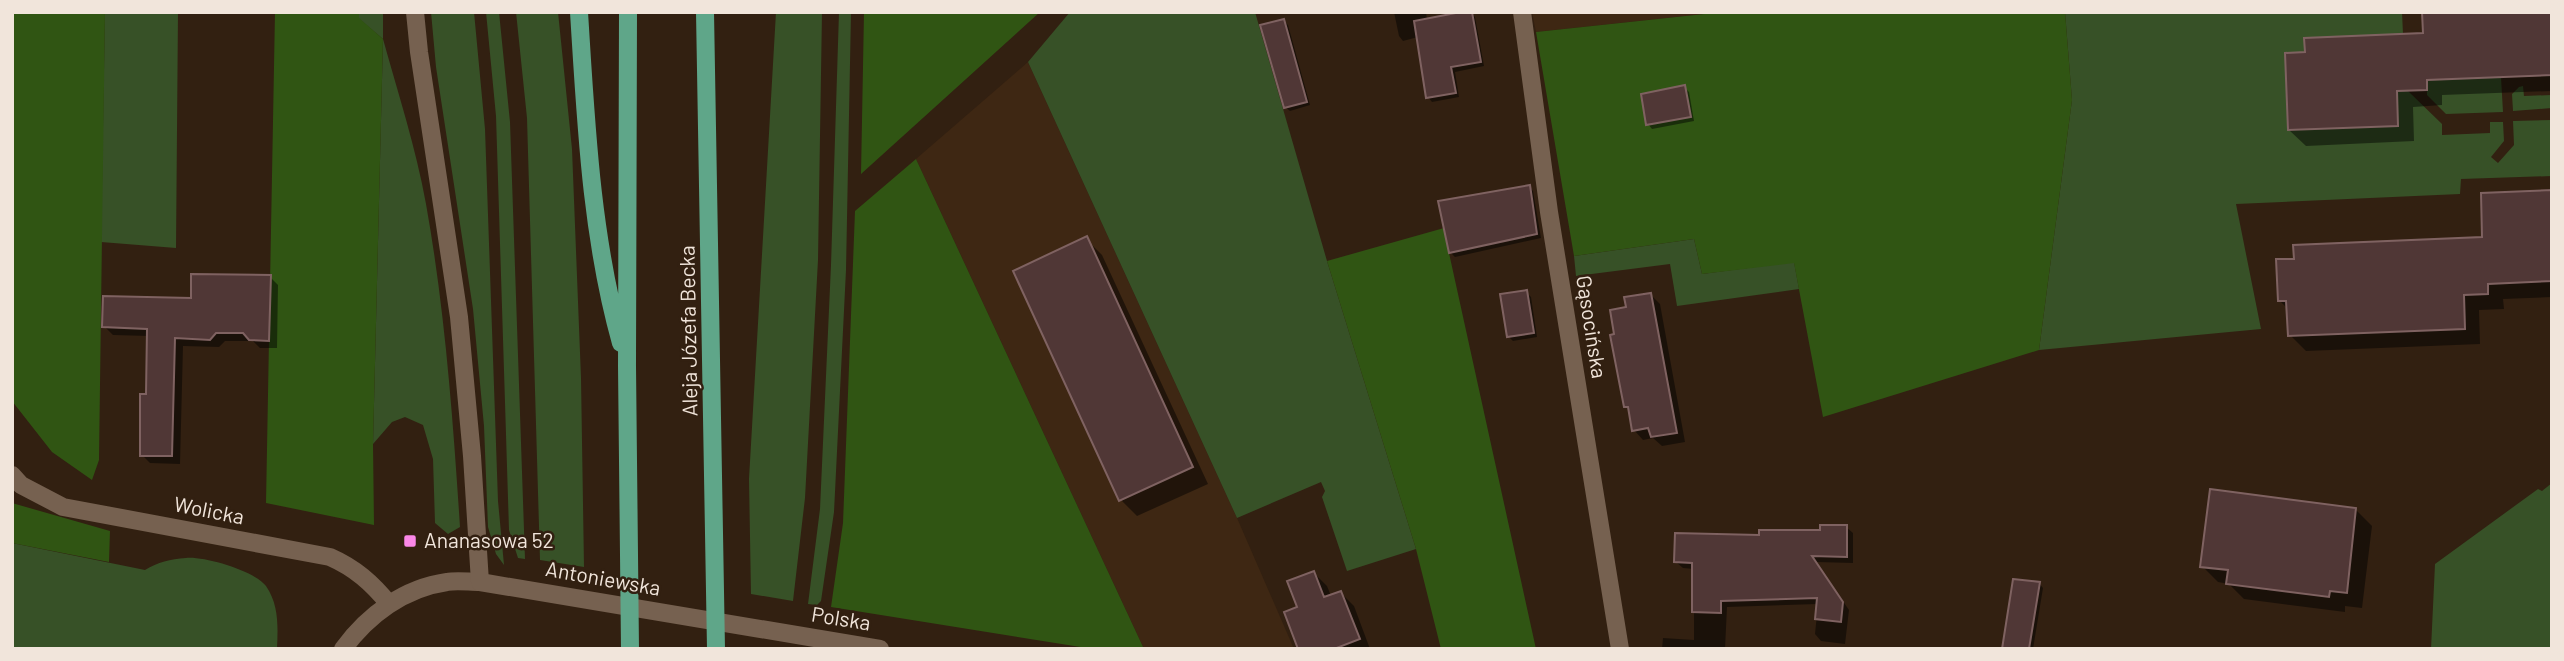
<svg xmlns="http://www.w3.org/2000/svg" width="2564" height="661" viewBox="0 0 2564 661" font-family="Barlow,sans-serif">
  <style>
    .built { fill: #3e2713 }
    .green { fill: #375127 }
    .forest { fill: #305513 }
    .shadow { fill: #0007 }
    .building { fill: #503736; stroke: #7f6261; stroke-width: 2 }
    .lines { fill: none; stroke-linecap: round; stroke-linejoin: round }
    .street { stroke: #766150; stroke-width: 18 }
    .secondary { stroke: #766150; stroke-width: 18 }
    .primary { stroke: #5fa689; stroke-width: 18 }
    .poi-dot { fill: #fa87e7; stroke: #322011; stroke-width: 2.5 }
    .labels { text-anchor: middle; stroke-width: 5; stroke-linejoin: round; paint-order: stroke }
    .street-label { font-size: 21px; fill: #f1e5db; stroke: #322011 }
    .poi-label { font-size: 21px; fill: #f1e5db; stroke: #322011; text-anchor: start }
  </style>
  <rect width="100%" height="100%" fill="#322011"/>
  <path class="built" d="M1532 12H1723L1536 32Z
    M1028 62 1237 518 1294 649H1144L916 159Z"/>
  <path class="green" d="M105 12H178L176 248 101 242Z
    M359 12H383V39C398 93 416 148 426 204 445 310 453 419 460 527L448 534 435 523 433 459 423 425 405 417 392 422 373 444 383 39 358 18Z
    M431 12H474L485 129 498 501 504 565 496 554 488 527 484 426 473 309 436 67Z
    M486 12H499L510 122 525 559 518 558 509 530 496 116Z
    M516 12H558L572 149 581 378 584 567 540 560 527 118Z
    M776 12H822L818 260 805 498 793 601 751 594 749 479Z
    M839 12H851L846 270 834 512 821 601 817 605 808 604 820 509 831 265Z
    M1070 12H1255L1327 261 1416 549 1347 571 1322 497 1325 491 1321 482 1237 518 1028 62Z
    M2065 12H2402L2403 34 2304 39 2305 52 2285 53 2288 130 2398 126 2397 91H2408L2442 124V135L2490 133V122H2503L2504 141 2491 157 2498 163 2514 145 2513 121 2552 120V176L2461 179 2460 194 2236 204 2261 329 2039 350 2072 100Z
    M2501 77 2503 112 2446 114 2427 95V80Z
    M2523 86 2524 96 2552 95V108L2513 111 2512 94 2519 87Z
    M1694 239 1702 274 1794 262 1799 289 1677 306 1670 264 1576 276 1574 256Z
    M2552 483V649H2431L2435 564 2538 489 2542 491Z
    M12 543 145 570C158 562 170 559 186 558 204 556 255 571 266 586 279 605 278 626 277 649H12Z"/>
  <path class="forest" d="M12 12H105L99 460 92 480 52 452 12 401Z
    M275 12H359V18L383 39 373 444 374 525 266 503Z
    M864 12H1040L861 174Z
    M1723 12H2065L2072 100 2039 350 1823 417 1794 263 1702 274 1694 239 1574 256 1536 32Z
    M916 159 1144 649H1093L831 607 843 523 855 211Z
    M1444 228 1449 253 1536 649H1441L1416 549 1327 261Z
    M12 503 110 531 109 562 12 543Z"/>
  <path class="shadow" d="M1394 12H1426L1427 20 1471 12 1475 17 1484 66 1455 72 1459 97 1432 102 1428 97 1418 37 1403 41 1399 36Z
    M2552 12V91L2442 95V105L2413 107 2414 141 2306 146 2289 130 2306 54Z
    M1284 21 1288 25 1310 105 1290 111 1285 107Z
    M1684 87 1689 92 1694 121 1652 129 1648 124Z
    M1529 187 1533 191 1541 238 1455 257 1450 252Z
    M2552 191V297L2503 299 2504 309 2479 310 2480 344 2306 351 2290 335 2288 309 2279 300 2484 239Z
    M1086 239 1102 255 1208 484 1137 516 1121 500Z
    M270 277 278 285 277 348H260L253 341H225L219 347 183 346 180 464 150 463 142 455 148 396 149 336 113 335 104 326Z
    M1526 292 1531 297 1537 337 1513 341 1508 336Z
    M1651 295 1660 304 1685 442 1662 446 1653 438 1643 440 1634 430 1630 411 1626 407 1616 336 1628 308Z
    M2356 510 2372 526 2362 608 2345 606V612L2244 599 2229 584 2218 582 2202 566Z
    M1846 527 1853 533V563L1816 562 1849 610 1845 644 1821 641 1815 634 1818 604 1727 607 1725 649H1662L1663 638 1694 640V569L1683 568 1676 562 1761 537 1822 532Z
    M1314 573 1327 586 1331 596 1341 593 1354 606 1370 649H1300L1299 608Z
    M2039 583 2043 588 2033 649H2003Z"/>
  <path class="building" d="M1461 12H1472L1481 62 1451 67 1456 93 1426 98 1414 21Z
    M2422 12H2552V75L2427 80V90L2397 91 2398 126 2288 130 2285 53 2305 52 2304 38 2423 33Z
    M1284 19 1307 102 1284 108 1260 25Z
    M1685 85 1691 117 1646 125 1641 94Z
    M1530 185 1537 234 1449 253 1438 201Z
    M2552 190V281L2488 284V294L2464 295 2465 329 2288 336 2286 301H2278L2276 259H2294L2293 245 2482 237 2481 193Z
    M1087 236 1193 467 1119 501 1013 271Z
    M191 274 271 275 269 341 249 340 243 333H216L210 340 175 338 172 456H140V394H146L147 329 102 327 103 296 191 298Z
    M1527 290 1534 333 1507 337 1500 294Z
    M1651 293 1677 433 1651 437 1648 428 1632 431 1628 407H1624L1610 335 1614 334 1610 310 1626 307 1624 297Z
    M2210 489 2356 508 2347 593 2330 591 2329 597 2226 584 2228 570 2200 567Z
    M1820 525H1847V557L1812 556 1843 602 1841 622 1815 619 1817 598 1721 601V613L1692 612V563L1674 562 1675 533 1759 535V530H1820Z
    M1314 571 1324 597 1341 591 1360 639 1334 649H1298L1284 612 1297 607 1287 581Z
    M2013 579 2040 582 2029 649H2002Z"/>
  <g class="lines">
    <path class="street" d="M1522 12 1549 212 1620 649
      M12 475 21 485 63 507 330 557C355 568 372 583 389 604
      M343 649C368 615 404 588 447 582 457 580 469 582 480 582"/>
    <path class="secondary" d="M415 12 419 52 459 317 472 456 480 582 880 649"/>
    <path class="primary" d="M579 12C586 123 591 236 621 343
      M628 12 627 366 630 649
      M705 12 716 649"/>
  </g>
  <rect class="poi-dot" x="403" y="534" width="14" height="14" rx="3.5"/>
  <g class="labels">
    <g class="street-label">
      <text transform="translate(1591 327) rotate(81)" y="7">Gąsocińska</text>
      <text transform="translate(689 331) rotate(-91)" y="7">Aleja Józefa Becka</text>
      <text transform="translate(209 511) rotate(11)" y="7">Wolicka</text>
      <text transform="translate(603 579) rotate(10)" y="7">Antoniewska</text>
      <text transform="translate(841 619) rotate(9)" y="7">Polska</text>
    </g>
    <g class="poi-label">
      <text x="424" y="548">Ananasowa 52</text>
    </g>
  </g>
  <rect width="2564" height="661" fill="none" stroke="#f1e5db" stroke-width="28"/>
</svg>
